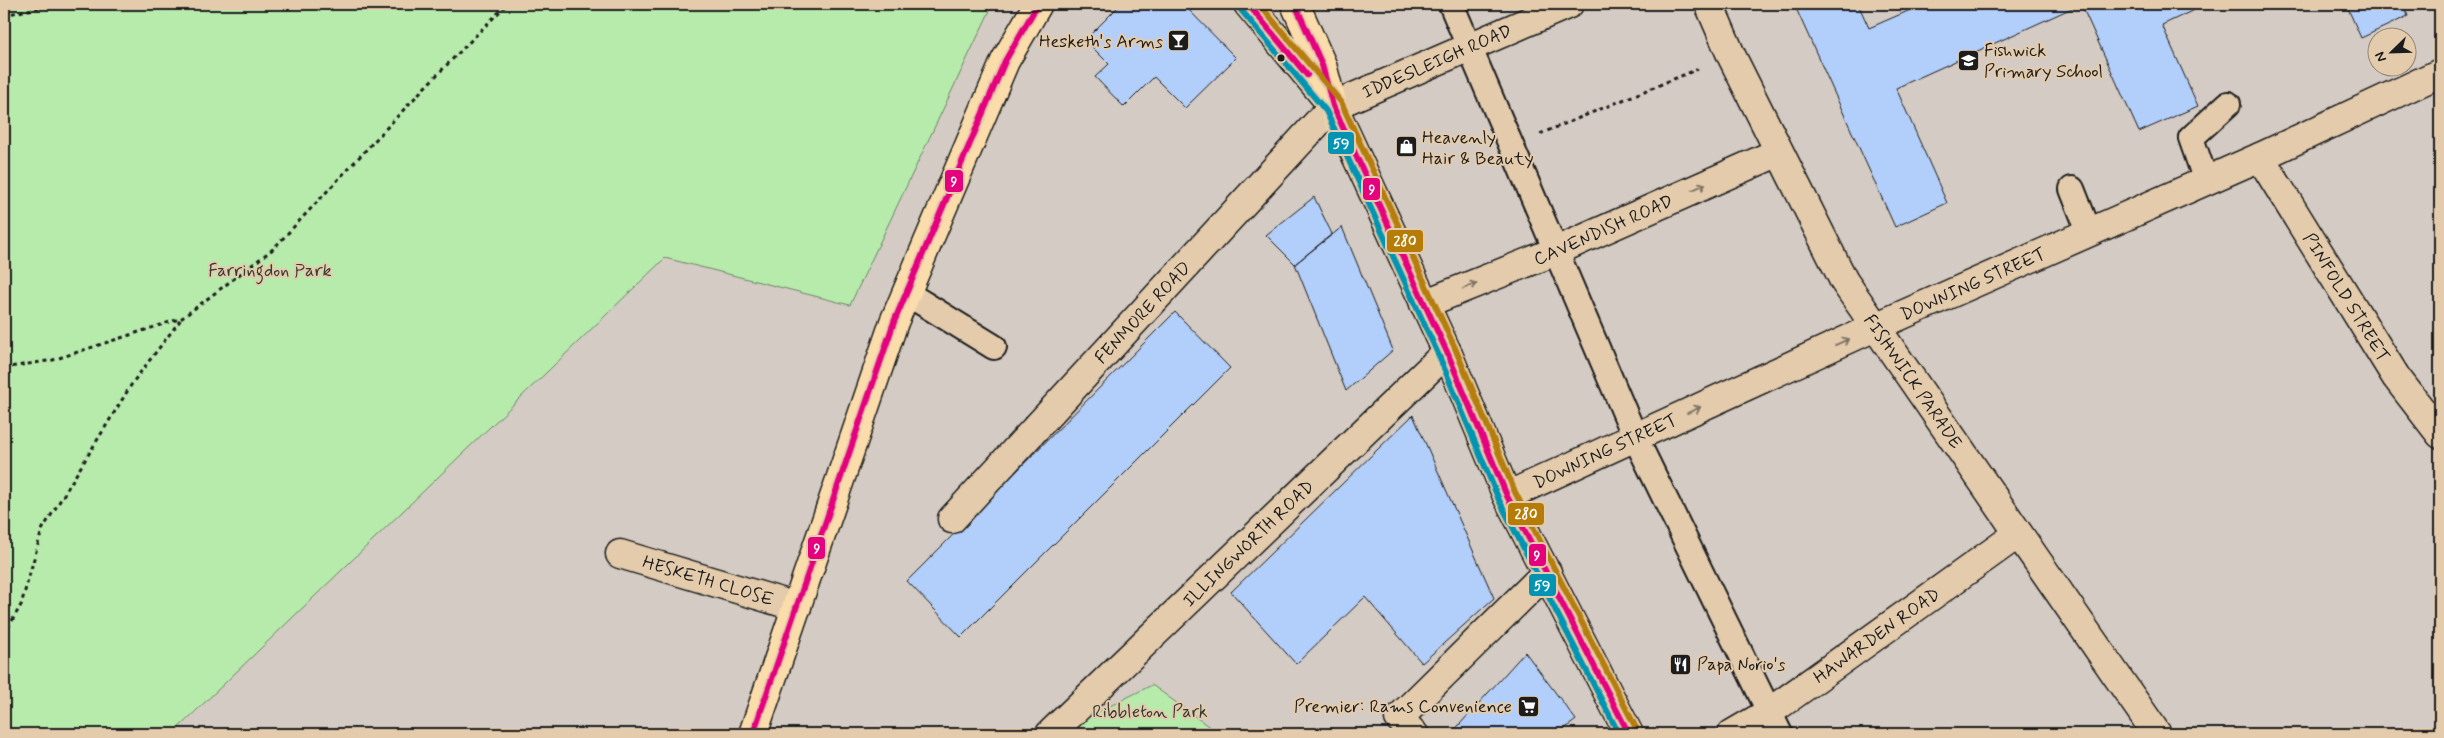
<svg xmlns="http://www.w3.org/2000/svg" width="2444" height="738" viewBox="0 0 2444 738" font-family="Mynerve,sans-serif">
  <style>
    .green { fill: #b7ebac; stroke: #6a8464 }
    .building { fill: #b2cefb; stroke: #1c1c1c }
    .lines { fill: none; stroke-linecap: round; stroke-linejoin: round }
    .service-casing { stroke: #1c1c1c; stroke-width: 28 }
    .minor-casing { stroke: #1c1c1c; stroke-width: 31 }
    .trunk-casing { stroke: #1c1c1c; stroke-width: 31 }
    .path { stroke: #1c1c1c; stroke-width: 3; stroke-dasharray: 4 4; stroke-linecap: butt }
    .service { stroke: #e3cbac; stroke-width: 24 }
    .minor { stroke: #e3cbac; stroke-width: 28 }
    .trunk { stroke: #fbddab; stroke-width: 28 }
    .bus-1-casing { stroke: #e3cbac; stroke-width: 10 }
    .bus-2-casing { stroke: #e3cbac; stroke-width: 10 }
    .bus-3-casing { stroke: #e3cbac; stroke-width: 10 }
    .bus-1 { stroke: #e5007d; stroke-width: 6 }
    .bus-2 { stroke: #0494b3; stroke-width: 6 }
    .bus-3 { stroke: #b57d08; stroke-width: 6 }
    .oneway { stroke: #807464 }
    .bus-dot { fill: #1c1c1c; stroke: #e3cbac; stroke-width: 2 }
    .labels { text-anchor: middle; stroke-width: 4; stroke-linejoin: round; paint-order: stroke }
    .poi-label { font-size: 18px; fill: #1c1c1c; stroke: #e3cbac; text-anchor: start }
    .street-label { font-size: 18px; fill: #1c1c1c; stroke: #e3cbac }
    .park-label { font-size: 18px; fill: #333b32; stroke: #e3cbac }
    .line-badge { stroke: #e3cbac; stroke-width: 2 }
    .badge-label { font-size: 14px; text-anchor: middle; font-weight: bold; fill: #fff }
  </style>
  <rect width="100%" height="100%" fill="#d4ccc4"/>
  <filter id="ink" filterUnits="userSpaceOnUse"><feTurbulence type="fractalNoise" baseFrequency=".02" numOctaves="2"/><feDisplacementMap in="SourceGraphic" scale="10" xChannelSelector="R" yChannelSelector="G"/><feConvolveMatrix kernelMatrix="1 2 1 2 8 2 1 2 1" color-interpolation-filters="sRGB"/></filter>
  <g filter="url(#ink)">
    <path class="green" d="M4 4H993L850 305 665 258 172 734H4Z
      M1152 685 1219 734H1070L1088 717Z"/>
    <path class="building" d="M1121 4H1183L1236 58 1185 108 1154 77 1124 107 1095 77 1109 64 1085 40Z
      M1794 4H1858L1869 28 1924 4H2191L2194 10 2162 25 2198 106 2139 132 2081 4 1896 88 1947 203 1895 227Z
      M2346 4H2403L2408 16 2361 38Z
      M1314 197 1332 234 1295 264 1266 235Z
      M1342 227 1393 350 1346 391 1295 264Z
      M1175 312 1230 368 961 637 907 581Z
      M1413 415 1494 598 1422 663 1365 597 1296 664 1231 592Z
      M1525 652 1576 720 1558 734H1451Z"/>
    <g class="lines">
      <defs>
        <path id="service" d="M1451 4 1635 437 1780 734
          M2206 181 2191 138 2228 104
          M2072 189 2089 232
          M908 294 994 347"/>
        <g id="minor">
          <path id="s1" d="M1709 4 1731 55 1844 281 2157 734"/>
          <path id="s2" d="M2260 157 2396 377 2440 434"/>
          <path id="s3" d="M1424 304 1556 251 1779 152"/>
          <path id="s4" d="M1507 496 1875 327 2260 157 2440 73"/>
          <path id="s5" d="M952 519 1333 106 1569 4"/>
          <path id="s6" d="M620 554 797 607"/>
          <path id="s7" d="M1050 734 1447 352"/>
          <path d="M1414 734 1399 718 1547 572"/>
          <path id="s8" d="M1732 734 1768 713 2018 534"/>
        </g>
        <path id="trunk" d="M1248 4 1327 99
          M1295 4 1322 65 1333 106 1447 352 1507 496 1629 734
          M753 734 894 322 1005 61 1038 4"/>
      </defs>
      <use href="#service" class="service-casing"/>
      <use href="#minor" class="minor-casing"/>
      <use href="#trunk" class="trunk-casing"/>
      <path class="path" d="M4 15 57 4
        M1540 134 1698 69
        M4 368 53 360 182 318 273 249 424 88 507 4
        M4 635 21 605 42 530 133 382 182 318"/>
      <use href="#service" class="service"/>
      <use href="#minor" class="minor"/>
      <use href="#trunk" class="trunk"/>
      <defs>
        <path id="bus-1" d="M1248 4 1307 75
          M1295 4 1322 65 1333 106 1447 352 1507 496 1629 734
          M753 734 894 322 1005 61 1038 4"/>
        <path id="bus-2" d="M1241 10 1326 111 1439 356 1499 500 1619 734"/>
        <path id="bus-3" d="M1259 4 1341 102 1455 348 1515 492 1637 730"/>
      </defs>
      <use href="#bus-1" class="bus-1-casing"/>
      <use href="#bus-2" class="bus-2-casing"/>
      <use href="#bus-3" class="bus-3-casing"/>
      <use href="#bus-1" class="bus-1"/>
      <use href="#bus-2" class="bus-2"/>
      <use href="#bus-3" class="bus-3"/>
    </g>
    <defs><path id="oneway-shaft" d="M-6 0H5M1.5-3L5.5 0L1.5 3" fill="none" stroke-width="1.6" stroke-linecap="round" stroke-linejoin="round" transform="scale(1.25)"/></defs>
    <g class="oneway">
      <use href="#oneway-shaft" transform="translate(1699 187) rotate(-24)"/>
      <use href="#oneway-shaft" transform="translate(1470 286) rotate(-22)"/>
      <use href="#oneway-shaft" transform="translate(1842 342) rotate(-25)"/>
      <use href="#oneway-shaft" transform="translate(1694 410) rotate(-25)"/>
    </g>
  </g>
  <defs>
    <symbol id="bar-square" viewBox="-11 -11 22 22"><rect x="-9" y="-9" width="18" height="18" rx="4" fill="#1c1c1c" stroke="#e3cbac"/><path d="M-6-5H6L.8 .8V4.5H3.5V6h-7V4.5H-.8V.8Z" fill="#fff"/></symbol>
    <symbol id="school-square" viewBox="-11 -11 22 22"><rect x="-9" y="-9" width="18" height="18" rx="4" fill="#1c1c1c" stroke="#e3cbac"/><path d="M0-5L7-2L0 1L-7-2ZM-4 1L0 2.5L4 1V4Q0 6-4 4Z" fill="#fff"/></symbol>
    <symbol id="shop-square" viewBox="-11 -11 22 22"><rect x="-9" y="-9" width="18" height="18" rx="4" fill="#1c1c1c" stroke="#e3cbac"/><path d="M-5-2.5h2.3a2.7 3.5 0 0 1 5.4 0H5L5.5 6h-11ZM-1.5-2.5h3a1.5 2.3 0 0 0-3 0Z" fill="#fff"/></symbol>
    <symbol id="restaurant-square" viewBox="-11 -11 22 22"><rect x="-9" y="-9" width="18" height="18" rx="4" fill="#1c1c1c" stroke="#e3cbac"/><path d="M-5-6h1v4h1v-4h1v4h1v-4h1v5L-1.5 .5V6h-2V.5L-5-1ZM5-6V6H3V1.5H1.5Q1.5-4 5-6Z" fill="#fff"/></symbol>
    <symbol id="supermarket-square" viewBox="-11 -11 22 22"><rect x="-9" y="-9" width="18" height="18" rx="4" fill="#1c1c1c" stroke="#e3cbac"/><path d="M-6-5.5h2.5l.6 2H6L4.5 2H-2.5L-4.4-4H-6ZM-1.5 3.2a1.3 1.3 0 1 0 .1 0ZM3 3.2a1.3 1.3 0 1 0 .1 0Z" fill="#fff"/></symbol>
  </defs>
  <g fill-rule="evenodd">
    <use href="#bar-square" x="1166" y="28" width="25" height="25"/>
    <use href="#school-square" x="1956" y="48" width="25" height="25"/>
    <use href="#shop-square" x="1394" y="134" width="25" height="25"/>
    <use href="#restaurant-square" x="1668" y="652" width="25" height="25"/>
    <use href="#supermarket-square" x="1516" y="694" width="25" height="25"/>
  </g>
  <circle class="bus-dot" cx="1281" cy="58" r="4.5"/>
  <g class="labels">
    <g class="poi-label">
      <text x="1163" y="47" text-anchor="end">Hesketh's Arms</text>
      <text x="1984" y="56">Fishwick<tspan x="1984" dy="21">Primary School</tspan></text>
      <text x="1422" y="143">Heavenly<tspan x="1422" dy="21">Hair &amp; Beauty</tspan></text>
      <text x="1697" y="670">Papa Norio's</text>
      <text x="1512" y="712" text-anchor="end">Premier: Rams Convenience</text>
    </g>
    <g class="street-label">
      <text dy="6" stroke="none"><textPath href="#s5" startOffset="675">IDDESLEIGH ROAD</textPath></text>
      <text dy="6" stroke="none"><textPath href="#s3" startOffset="194">CAVENDISH ROAD</textPath></text>
      <text dy="6" stroke="none"><textPath href="#s4" startOffset="512">DOWNING STREET</textPath></text>
      <text dy="6" stroke="none"><textPath href="#s2" startOffset="165">PINFOLD STREET</textPath></text>
      <text dy="6" stroke="none"><textPath href="#s5" startOffset="281">FENMORE ROAD</textPath></text>
      <text dy="6" stroke="none"><textPath href="#s1" startOffset="430">FISHWICK PARADE</textPath></text>
      <text dy="6" stroke="none"><textPath href="#s4" startOffset="108">DOWNING STREET</textPath></text>
      <text dy="6" stroke="none"><textPath href="#s7" startOffset="275">ILLINGWORTH ROAD</textPath></text>
      <text dy="6" stroke="none"><textPath href="#s6" startOffset="92">HESKETH CLOSE</textPath></text>
      <text dy="6" stroke="none"><textPath href="#s8" startOffset="175">HAWARDEN ROAD</textPath></text>
    </g>
    <g class="park-label">
      <text x="270" y="276">Farringdon Park</text>
      <text x="1150" y="717">Ribbleton Park</text>
    </g>
  </g>
  <g class="line-badge">
    <rect x="1327" y="131" width="28" height="24" rx="5" fill="#0494b3"/>
    <rect x="944" y="169" width="20" height="24" rx="5" fill="#e5007d"/>
    <rect x="1362" y="177" width="19" height="24" rx="5" fill="#e5007d"/>
    <rect x="1386" y="229" width="38" height="24" rx="5" fill="#b57d08"/>
    <rect x="1507" y="502" width="38" height="24" rx="5" fill="#b57d08"/>
    <rect x="807" y="536" width="19" height="24" rx="5" fill="#e5007d"/>
    <rect x="1528" y="543" width="19" height="24" rx="5" fill="#e5007d"/>
    <rect x="1528" y="573" width="29" height="24" rx="5" fill="#0494b3"/>
  </g>
  <g class="badge-label">
    <text x="1341" y="148">59</text>
    <text x="954" y="186">9</text>
    <text x="1372" y="194">9</text>
    <text x="1405" y="245">280</text>
    <text x="1526" y="518">280</text>
    <text x="817" y="553">9</text>
    <text x="1537" y="560">9</text>
    <text x="1542" y="590">59</text>
  </g>
  <rect width="2444" height="738" fill="none" stroke="#e3cbac" stroke-width="20"/>
  <rect x="10" y="10" width="2424" height="718" fill="none" stroke="#1c1c1c" stroke-width="2" filter="url(#ink)"/>
  <g transform="translate(2392 52) rotate(247)"><circle r="24" fill="#e3cbac" stroke="#938572"/>
  <path d="M0-4L9 19L0 12L-9 19Z" fill="#1c1c1c"/>
  <text y="-8" font-size="14" font-weight="bold" text-anchor="middle" fill="#1c1c1c">N</text>
  </g>
</svg>
